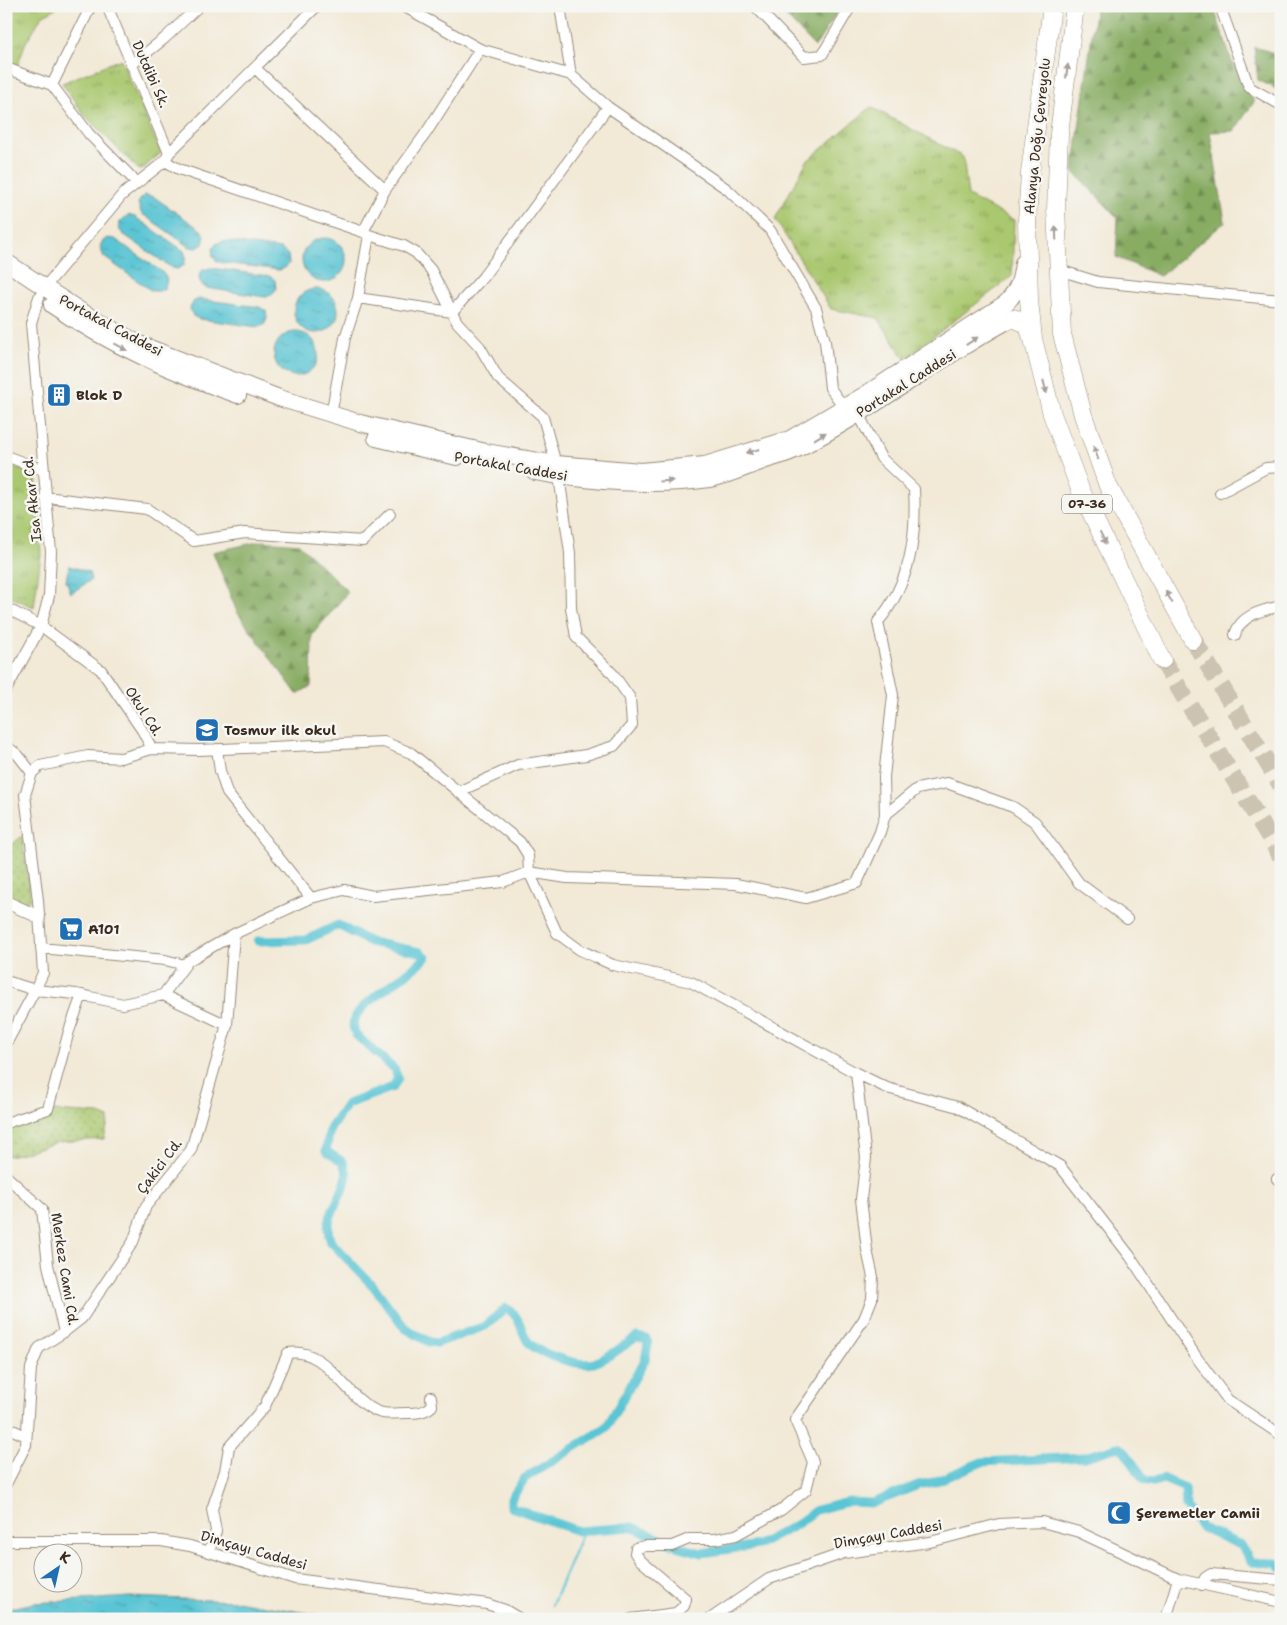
<svg xmlns="http://www.w3.org/2000/svg" width="1287" height="1625" viewBox="0 0 1287 1625" font-family="'Shantell Sans',sans-serif">
  <style>
    .grass { fill: url(#grass-tufts); stroke: #727946 }
    .forest { fill: url(#forest-firs); stroke: #616b40 }
    .park { fill: url(#park-dots); stroke: #727946 }
    .water { fill: url(#water-ripples); stroke: #4a7879 }
    .lines { fill: none; stroke-linecap: round; stroke-linejoin: round }
    .stream { stroke: #5ac5d4; stroke-width: 2.5 }
    .canal { stroke: #5ac5d4; stroke-width: 9 }
    .trunk-tunnel { stroke: #cdc3b1; stroke-width: 18; stroke-dasharray: 18 9; stroke-linecap: butt }
    .minor-casing { stroke: #968a7a; stroke-width: 12 }
    .tertiary-casing { stroke: #968a7a; stroke-width: 14 }
    .primary-casing { stroke: #968a7a; stroke-width: 18 }
    .trunk-casing { stroke: #968a7a; stroke-width: 19 }
    .minor { stroke: #fff; stroke-width: 10 }
    .tertiary { stroke: #fff; stroke-width: 12 }
    .primary { stroke: #fff; stroke-width: 16 }
    .trunk { stroke: #fff; stroke-width: 18 }
    .oneway { fill: #a79f9a }
    .labels { text-anchor: middle; stroke-width: 5; stroke-linejoin: round; paint-order: stroke }
    .shield { fill: #f6f6f2; stroke: #73675e; stroke-width: 1 }
    .shield-label { font-size: 12px; font-weight: bold; fill: #3b2a1e }
    .street-label { font-size: 14px; fill: #3b2a1e; stroke: #f6f6f2 }
    .poi-label { font-size: 14px; font-weight: bold; fill: #3b2a1e; stroke: #f6f6f2; text-anchor: start }
  </style>
  <defs>
    <pattern id="grass-tufts" width="24" height="20" patternUnits="userSpaceOnUse" patternTransform="scale(1.25)"><rect width="24" height="20" fill="#aac86f"/><path d="M3 7l-1-3M5 7V3M7 7l1-3M15 17l-1-3M17 17v-4M19 17l1-3" fill="none" stroke="#8ca35b"/></pattern>
    <pattern id="forest-firs" width="22" height="20" patternUnits="userSpaceOnUse" patternTransform="scale(1.25)"><rect width="22" height="20" fill="#87ac62"/><path d="M5 1l3.5 6h-7zM16 11l3.5 6h-7z" fill="#708c50"/></pattern>
    <pattern id="park-dots" width="8" height="8" patternUnits="userSpaceOnUse" patternTransform="scale(1.25)"><rect width="8" height="8" fill="#aac86f"/><path d="M2 2h.1M6 6h.1" fill="none" stroke="#8ca35b" stroke-width="1.8" stroke-linecap="round"/></pattern>
    <pattern id="water-ripples" width="26" height="14" patternUnits="userSpaceOnUse" patternTransform="scale(1.25)"><rect width="26" height="14" fill="#5ac5d4"/><path d="M2 4q2-2 4 0t4 0M15 11q2-2 4 0t4 0" fill="none" stroke="#4ca0ab"/></pattern>
  </defs>
  <rect width="100%" height="100%" fill="#f6f6f2"/>
  <filter id="ink" filterUnits="userSpaceOnUse"><feTurbulence type="fractalNoise" baseFrequency=".02" numOctaves="2"/><feDisplacementMap in="SourceGraphic" scale="10" xChannelSelector="R" yChannelSelector="G"/><feConvolveMatrix kernelMatrix="1 2 1 2 8 2 1 2 1" color-interpolation-filters="sRGB"/></filter>
  <filter id="wash" filterUnits="userSpaceOnUse"><feTurbulence type="fractalNoise" baseFrequency=".0096" numOctaves="4" result="noise"/><feDisplacementMap in="SourceGraphic" scale="20" xChannelSelector="R" yChannelSelector="G"/><feGaussianBlur stdDeviation="1.12" result="paint"/><feColorMatrix in="noise" values="0 0 0 0 0 0 0 0 0 0 0 0 0 0 0 0 0 1.4 0 .05"/><feComposite in="paint" operator="in"/></filter>
  <g filter="url(#wash)">
    <rect width="100%" height="100%" fill="#f2e9d6"/>
    <path class="grass" d="M6 6H60L42 16 25 44 18 65 6 60Z
      M121 59 161 153 140 171 85 116 62 83Z
      M871 107 963 157 968 196 1014 220 1012 276 905 359 878 318 831 309 775 219 807 161Z
      M6 464 36 475 41 554 34 607 6 595Z"/>
    <path class="forest" d="M776 6H841L815 47Z
      M1096 6H1213L1232 62 1254 102 1234 131 1210 132 1225 222 1160 276 1116 257 1118 218 1073 171Z
      M1254 47 1281 55V91L1258 80Z
      M262 541 299 544 348 592 312 635 311 686 297 694 237 612 213 552Z"/>
    <path class="park" d="M22 836 31 900 22 902 6 894V850Z
      M52 1111 99 1114 109 1118 104 1139 58 1142 19 1154 6 1156V1127Z"/>
    <path class="water" d="M144 195 154 197 201 230 205 236 203 244 197 248 190 247 141 213 138 203Z
      M128 215 135 217 184 251 186 257 184 265 178 269 172 268 123 234 119 229 120 222Z
      M302 260a22 22 0 1 1 44 0a22 22 0 1 1-44 0Z
      M107 238 115 239 162 272 167 279 165 288 159 291H152L104 257 100 247 102 242Z
      M223 241 281 249 288 255 289 263 285 268 279 270 218 262C212 257 210 251 216 244Z
      M210 268 269 276 275 280 276 289 272 295 265 297 206 288 200 283 199 276 203 270Z
      M294 311a22 22 0 1 1 44 0a22 22 0 1 1-44 0Z
      M199 299 259 307 266 311 267 319 264 325 258 327 199 319 193 316 190 308 194 301Z
      M274 354a22 22 0 1 1 44 0a22 22 0 1 1-44 0Z
      M69 566 89 572 91 580 71 593 66 580Z
      M130 1597 236 1601 342 1619H6V1609L34 1603Z"/>
    <g class="lines">
      <path class="stream" d="M552 1605 583 1532"/>
      <path class="canal" d="M258 941 306 940 338 925 370 942 420 952 426 957C410 976 362 999 354 1020 352 1026 354 1030 356 1035L394 1069 398 1078 393 1087 347 1104 330 1129 326 1151 343 1162 347 1174C345 1197 320 1218 331 1242L374 1287 405 1328 429 1342 437 1343 485 1326 506 1308C520 1315 520 1329 527 1340 534 1353 579 1367 594 1363 609 1358 624 1345 637 1337L646 1339 648 1344 645 1360 606 1428 525 1478 511 1499V1507L578 1531 632 1527 672 1544
        M677 1546 702 1553 758 1545 796 1525 816 1510 847 1502 873 1503 918 1485 934 1482 982 1462 1085 1457 1118 1447 1124 1450 1144 1480 1153 1482 1164 1479 1185 1488 1186 1507 1201 1528 1241 1545 1251 1562 1276 1563 1281 1568"/>
    </g>
  </g>
  <g filter="url(#ink)">
    <g class="lines">
      <path class="trunk-tunnel" d="M1193 640 1281 785
        M1162 660 1281 856"/>
      <defs>
        <path id="minor" d="M107 6 169 153
          M403 6 480 49 571 75
          M755 6 804 57 822 55 851 6
          M1220 6 1249 87 1281 105
          M131 65 165 38 199 6
          M6 68 52 85 89 134 137 183
          M255 68 385 190
          M52 85 91 6
          M165 161 179 169 363 232
          M369 235 404 246 416 253 431 270 457 322 480 347 498 378 543 417 556 464
          M1059 270 1098 282 1281 300
          M44 288 122 195 165 161 169 153 317 6
          M358 298 452 312 483 277 608 107
          M331 415 345 338 358 298 369 235 363 232 385 190 426 133 480 49
          M6 456 43 470
          M1220 493 1266 468 1281 467
          M45 497 147 509 194 541 245 533 363 541 390 514
          M6 608 41 626 101 670 142 730 152 749 199 750 384 742 411 753 520 842 528 855 529 872 557 933 580 950 613 965 691 982 856 1073 887 1088 958 1107 1060 1166 1130 1256 1197 1358 1228 1400 1281 1435
          M1235 635C1240 615 1263 610 1281 606
          M6 690 41 626 49 596 51 552 31 323 39 297
          M6 746 18 755 32 773 40 766 88 756 121 758 152 749
          M217 749 220 771 227 793 311 898
          M458 792 518 765 586 755 614 746 632 725 630 698 613 674 576 637 571 608 570 553 559 476
          M885 815 917 789 947 783 1013 807 1035 822 1079 883 1127 919
          M41 948 165 960 185 965
          M6 981 35 990 43 973 38 900 25 795 32 773
          M163 995 227 1025
          M6 1044 35 990 76 994 123 1004 163 995 188 961 234 934 311 898 344 890 373 896 503 882 529 872 567 878 736 884 806 898 857 883 880 832 885 815 884 777 893 695 878 622C910 583 917 538 914 489L881 458 858 413 844 407 830 388 825 341 816 308 770 230 727 189 608 107 571 75 560 6
          M6 1123 48 1109 69 1031 82 995
          M6 1176 42 1209 48 1265 64 1332 39 1348 31 1368 26 1445 6 1484
          M1277 1179 1281 1180
          M64 1332 82 1318 133 1242 146 1206 191 1150 227 1025 234 934
          M6 1427 26 1436
          M6 1541H161L190 1546 295 1579 487 1604 505 1610 520 1619
          M209 1552 216 1531 212 1509 225 1471 229 1447 265 1406 288 1353C328 1346 345 1400 379 1412 387 1415 398 1413 406 1413 415 1413 425 1413 432 1406L431 1397
          M1202 1585 1205 1578 1211 1574 1281 1580
          M631 1619 676 1613 684 1606 686 1599 640 1560 635 1553 636 1548 645 1546H672L689 1539H715L736 1535 781 1510 806 1490 813 1462 795 1420 864 1319 872 1299 873 1277 867 1250 861 1199 866 1158 856 1073
          M710 1619 769 1579 844 1553 930 1542 999 1524 1042 1522 1079 1532 1178 1579 1281 1602
          M1166 1619 1178 1579"/>
        <path id="tertiary" d="M6 902 39 917"/>
        <path id="primary" d="M6 262 79 310 139 344 279 398 360 423 486 452 556 464 641 471 705 465 790 439 863 396 1006 303C1018 291 1021 280 1023 263
          M52 305C110 345 172 372 238 395
          M376 438 457 457
          M535 472C589 482 655 487 709 479 727 476 746 467 763 461 775 457 788 454 799 448 873 410 939 357 1013 318"/>
        <path id="trunk" d="M1052 6 1030 173 1027 221 1029 300 1033 339 1052 414 1080 489 1162 660
          M1075 6 1059 134 1056 210 1062 334 1083 415 1108 486 1193 640
          M1013 318 1027 324 1032 337"/>
      </defs>
      <use href="#minor" class="minor-casing"/>
      <use href="#tertiary" class="tertiary-casing"/>
      <use href="#primary" class="primary-casing"/>
      <use href="#trunk" class="trunk-casing"/>
      <use href="#minor" class="minor"/>
      <use href="#tertiary" class="tertiary"/>
      <use href="#primary" class="primary"/>
      <use href="#trunk" class="trunk"/>
    </g>
    <defs><path id="oneway-solid" d="M-6-.8H1V-3.2L6.5 0L1 3.2V.8H-6Z" transform="scale(1.25)"/></defs>
    <g class="oneway">
      <use href="#oneway-solid" transform="translate(1067 71) rotate(-82)"/>
      <use href="#oneway-solid" transform="translate(1056 233) rotate(-92)"/>
      <use href="#oneway-solid" transform="translate(972 341) rotate(-33)"/>
      <use href="#oneway-solid" transform="translate(121 347) rotate(28)"/>
      <use href="#oneway-solid" transform="translate(1045 387) rotate(76)"/>
      <use href="#oneway-solid" transform="translate(820 436) rotate(-31)"/>
      <use href="#oneway-solid" transform="translate(753 451) rotate(162)"/>
      <use href="#oneway-solid" transform="translate(1096 453) rotate(-109)"/>
      <use href="#oneway-solid" transform="translate(666 481) rotate(-3)"/>
      <use href="#oneway-solid" transform="translate(1103 538) rotate(64)"/>
      <use href="#oneway-solid" transform="translate(1169 597) rotate(-119)"/>
    </g>
  </g>
  <defs>
    <symbol id="building-square" viewBox="-11 -11 22 22"><rect x="-9" y="-9" width="18" height="18" rx="4" fill="#1f6fb2" stroke="#f6f6f2"/><path d="M-4-6H4V6H1V3H-1V6H-4ZM-2.5-4.3h1.7v1.8h-1.7ZM.8-4.3h1.7v1.8H.8ZM-2.5-1h1.7V.8h-1.7ZM.8-1h1.7V.8H.8Z" fill="#fff"/></symbol>
    <symbol id="school-square" viewBox="-11 -11 22 22"><rect x="-9" y="-9" width="18" height="18" rx="4" fill="#1f6fb2" stroke="#f6f6f2"/><path d="M0-5L7-2L0 1L-7-2ZM-4 1L0 2.5L4 1V4Q0 6-4 4Z" fill="#fff"/></symbol>
    <symbol id="supermarket-square" viewBox="-11 -11 22 22"><rect x="-9" y="-9" width="18" height="18" rx="4" fill="#1f6fb2" stroke="#f6f6f2"/><path d="M-6-5.5h2.5l.6 2H6L4.5 2H-2.5L-4.4-4H-6ZM-1.5 3.2a1.3 1.3 0 1 0 .1 0ZM3 3.2a1.3 1.3 0 1 0 .1 0Z" fill="#fff"/></symbol>
    <symbol id="mosque-square" viewBox="-11 -11 22 22"><rect x="-9" y="-9" width="18" height="18" rx="4" fill="#1f6fb2" stroke="#f6f6f2"/><path d="M3.5-4.9A6 6 0 1 0 3.5 4.9A5 5 0 1 1 3.5-4.9Z" fill="#fff"/></symbol>
  </defs>
  <g fill-rule="evenodd">
    <use href="#building-square" x="45" y="381" width="28" height="28"/>
    <use href="#school-square" x="193" y="716" width="28" height="28"/>
    <use href="#supermarket-square" x="57" y="915" width="28" height="28"/>
    <use href="#mosque-square" x="1105" y="1499" width="28" height="28"/>
  </g>
  <g class="labels">
    <rect class="shield" x="1062" y="494.5" width="50" height="19" rx="4"/>
    <g class="shield-label">
      <text x="1087" y="508">07-36</text>
    </g>
    <g class="street-label">
      <text transform="translate(151 74) rotate(66)" y="5">Dutdibi Sk.</text>
      <text transform="translate(1037 136) rotate(-84)" y="5">Alanya Doğu Çevreyolu</text>
      <text transform="translate(111 325) rotate(28)" y="5">Portakal Caddesi</text>
      <text transform="translate(906 383) rotate(-32)" y="5">Portakal Caddesi</text>
      <text transform="translate(511 466) rotate(10)" y="5">Portakal Caddesi</text>
      <text transform="translate(32 499) rotate(-96)" y="5">Isa Akar Cd.</text>
      <text transform="translate(144 711) rotate(57)" y="5">Okul Cd.</text>
      <text transform="translate(159 1166) rotate(-53)" y="5">Çakici Cd.</text>
      <text transform="translate(65 1269) rotate(81)" y="5">Merkez Cami Cd.</text>
      <text transform="translate(888 1534) rotate(-10)" y="5">Dimçayı Caddesi</text>
      <text transform="translate(254 1550) rotate(16)" y="5">Dimçayı Caddesi</text>
    </g>
    <g class="poi-label">
      <text x="76" y="400">Blok D</text>
      <text x="224" y="735">Tosmur ilk okul</text>
      <text x="88" y="934">A101</text>
      <text x="1136" y="1518">Şeremetler Camii</text>
    </g>
  </g>
  <rect width="1287" height="1625" fill="none" stroke="#f6f6f2" stroke-width="25"/>
  <g transform="translate(58 1568) rotate(34)"><circle r="24" fill="#f6f6f2" stroke="#aba49d"/>
  <path d="M0-4L9 19L0 12L-9 19Z" fill="#1f6fb2"/>
  <text y="-8" font-size="14" font-weight="bold" text-anchor="middle" fill="#3b2a1e">K</text>
  </g>
</svg>
